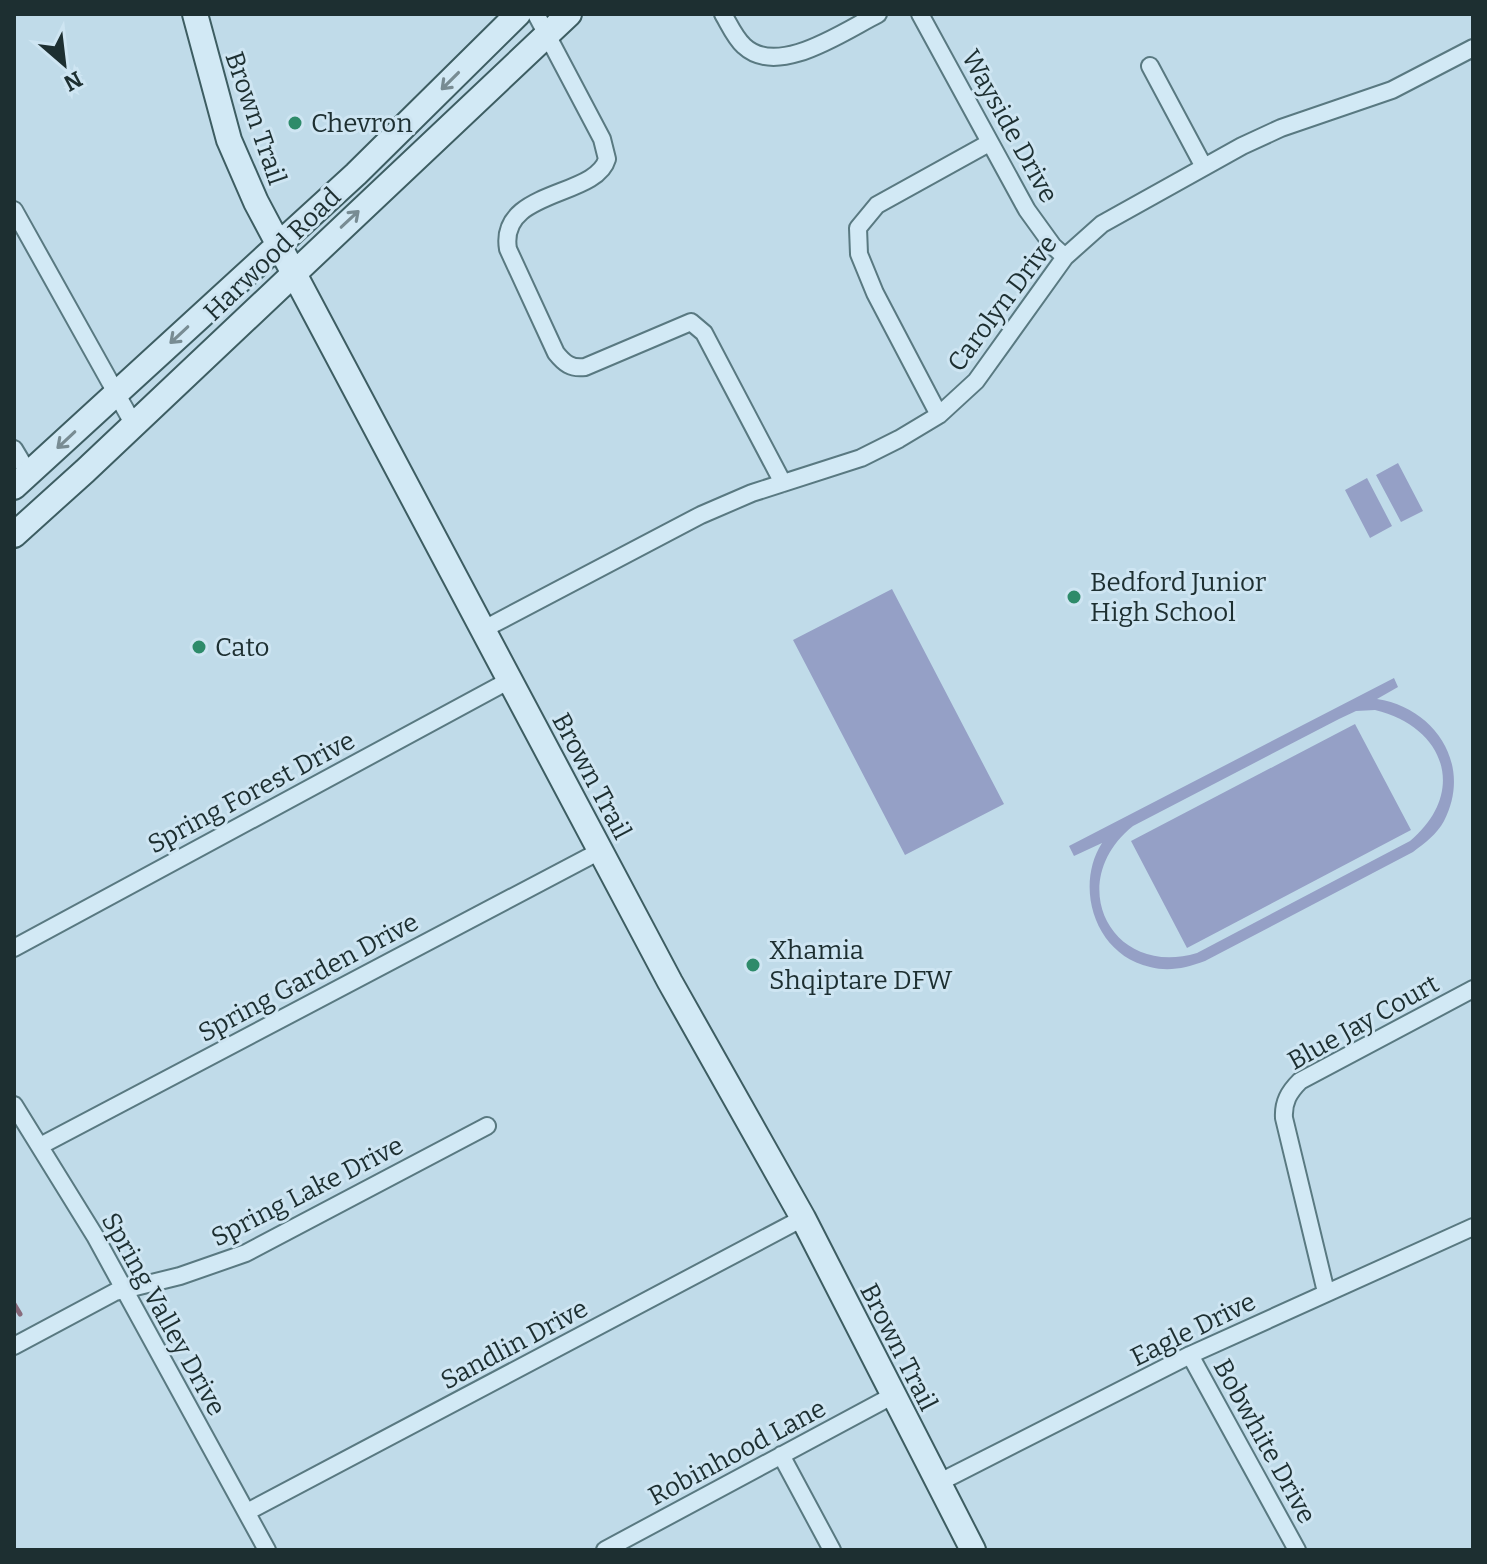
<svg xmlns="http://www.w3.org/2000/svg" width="1487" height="1564" viewBox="0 0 1487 1564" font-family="Bitter,serif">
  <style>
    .green { fill: #95a0c6; fill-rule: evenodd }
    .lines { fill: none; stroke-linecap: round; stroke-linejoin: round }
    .stream { stroke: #886b7c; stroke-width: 5 }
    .street-casing { stroke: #597981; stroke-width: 20 }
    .secondary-casing { stroke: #3d5d62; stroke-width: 28 }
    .street { stroke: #d2e9f5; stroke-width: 16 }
    .secondary { stroke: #d2e9f5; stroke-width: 24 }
    .oneway { stroke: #788c93 }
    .poi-dot { fill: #2e8b6a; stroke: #cee5f2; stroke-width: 3 }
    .labels { text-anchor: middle; stroke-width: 6; stroke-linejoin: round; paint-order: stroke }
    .street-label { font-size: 26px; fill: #1d2f31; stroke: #cee5f2 }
    .poi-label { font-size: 26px; fill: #1d2f31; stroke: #cee5f2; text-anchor: start }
  </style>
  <rect width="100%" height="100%" fill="#c0dbe9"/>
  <path class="green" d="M1398 463 1423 511 1401 522 1376 475Z
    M1367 478 1392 526 1370 538 1345 490Z
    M892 589 1004 804 905 855 793 640Z
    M1394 678 1398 687 1377 699C1435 708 1473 765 1444 821 1437 834 1425 843 1413 852L1205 961C1186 968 1169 972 1150 967 1095 955 1074 887 1102 843L1074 856 1069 846ZM1375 710C1445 727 1468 792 1410 841L1197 953C1111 979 1063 882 1133 826L1339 719 1356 711Z
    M1355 724 1411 830 1187 948 1131 841Z"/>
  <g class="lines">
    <path class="stream" d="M14 1304 20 1314"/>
    <defs>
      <path id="street" d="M536 14 602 139 607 159C596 198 498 189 508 249L556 353C564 363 571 369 585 367L691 322 704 333 783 483
        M723 14C729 24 735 38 744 46 778 78 844 31 878 14
        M920 14 1027 210 1053 246 1065 257
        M1150 66 1204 167
        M14 210 134 425
        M939 415 875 293 859 254 858 228 877 205 989 143
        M14 449 29 474
        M484 629 701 515 752 493 861 458 899 439 939 415 976 381 1065 257 1102 224 1242 146 1281 128 1392 90 1473 48
        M14 948 510 680
        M14 1105 95 1236 267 1550
        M40 1146 600 851
        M1326 1292 1284 1118C1283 1102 1289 1092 1300 1081L1473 989
        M14 1346 115 1292 180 1276 246 1253 487 1126
        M1190 1355 1297 1550
        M781 1455 832 1550
        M938 1483 1190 1355 1473 1227
        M247 1512 803 1218
        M605 1550 892 1396"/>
      <path id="secondary" d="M195 14 229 140 256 202 670 982 803 1218 973 1550
        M14 487 356 174 518 14
        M14 535 85 471 569 14"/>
    </defs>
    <use href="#street" class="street-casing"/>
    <use href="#secondary" class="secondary-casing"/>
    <use href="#street" class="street"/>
    <use href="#secondary" class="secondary"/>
  </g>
  <defs><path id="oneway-shaft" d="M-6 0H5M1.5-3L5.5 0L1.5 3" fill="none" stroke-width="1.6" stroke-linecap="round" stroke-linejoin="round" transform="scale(2)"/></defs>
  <g class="oneway">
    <use href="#oneway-shaft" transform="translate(450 81) rotate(135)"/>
    <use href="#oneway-shaft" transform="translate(350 219) rotate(-43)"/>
    <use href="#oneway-shaft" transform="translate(179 335) rotate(137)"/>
    <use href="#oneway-shaft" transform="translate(66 440) rotate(137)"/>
  </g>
  <g class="poi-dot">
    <circle cx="295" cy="123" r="8"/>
    <circle cx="1074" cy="597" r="8"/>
    <circle cx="199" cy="647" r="8"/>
    <circle cx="753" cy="965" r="8"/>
  </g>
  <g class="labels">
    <g class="street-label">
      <text transform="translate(256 118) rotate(71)" y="9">Brown Trail</text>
      <text transform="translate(1010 126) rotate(61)" y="9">Wayside Drive</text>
      <text transform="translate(272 254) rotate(-44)" y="9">Harwood Road</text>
      <text transform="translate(1002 303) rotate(-53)" y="9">Carolyn Drive</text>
      <text transform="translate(592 776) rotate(62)" y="9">Brown Trail</text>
      <text transform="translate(251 792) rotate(-28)" y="9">Spring Forest Drive</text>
      <text transform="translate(308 977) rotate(-28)" y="9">Spring Garden Drive</text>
      <text transform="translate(1363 1022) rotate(-29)" y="9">Blue Jay Court</text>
      <text transform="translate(307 1191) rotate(-27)" y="9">Spring Lake Drive</text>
      <text transform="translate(164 1314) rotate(61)" y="9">Spring Valley Drive</text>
      <text transform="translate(1193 1329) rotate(-26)" y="9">Eagle Drive</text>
      <text transform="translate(514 1344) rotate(-28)" y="9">Sandlin Drive</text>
      <text transform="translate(899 1347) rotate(63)" y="9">Brown Trail</text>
      <text transform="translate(1265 1441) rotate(61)" y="9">Bobwhite Drive</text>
      <text transform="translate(737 1452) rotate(-28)" y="9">Robinhood Lane</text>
    </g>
    <g class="poi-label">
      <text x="311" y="132">Chevron</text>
      <text x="1090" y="591">Bedford Junior<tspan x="1090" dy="30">High School</tspan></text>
      <text x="215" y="656">Cato</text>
      <text x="769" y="959">Xhamia<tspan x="769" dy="30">Shqiptare DFW</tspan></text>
    </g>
  </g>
  <rect width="1487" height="1564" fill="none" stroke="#1d2f31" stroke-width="32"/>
  <g transform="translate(64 64) rotate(152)" stroke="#cee5f2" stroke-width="6" paint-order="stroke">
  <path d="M0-6L14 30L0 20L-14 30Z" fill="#1d2f31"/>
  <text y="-12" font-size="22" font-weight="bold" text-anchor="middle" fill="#1d2f31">N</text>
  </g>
</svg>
